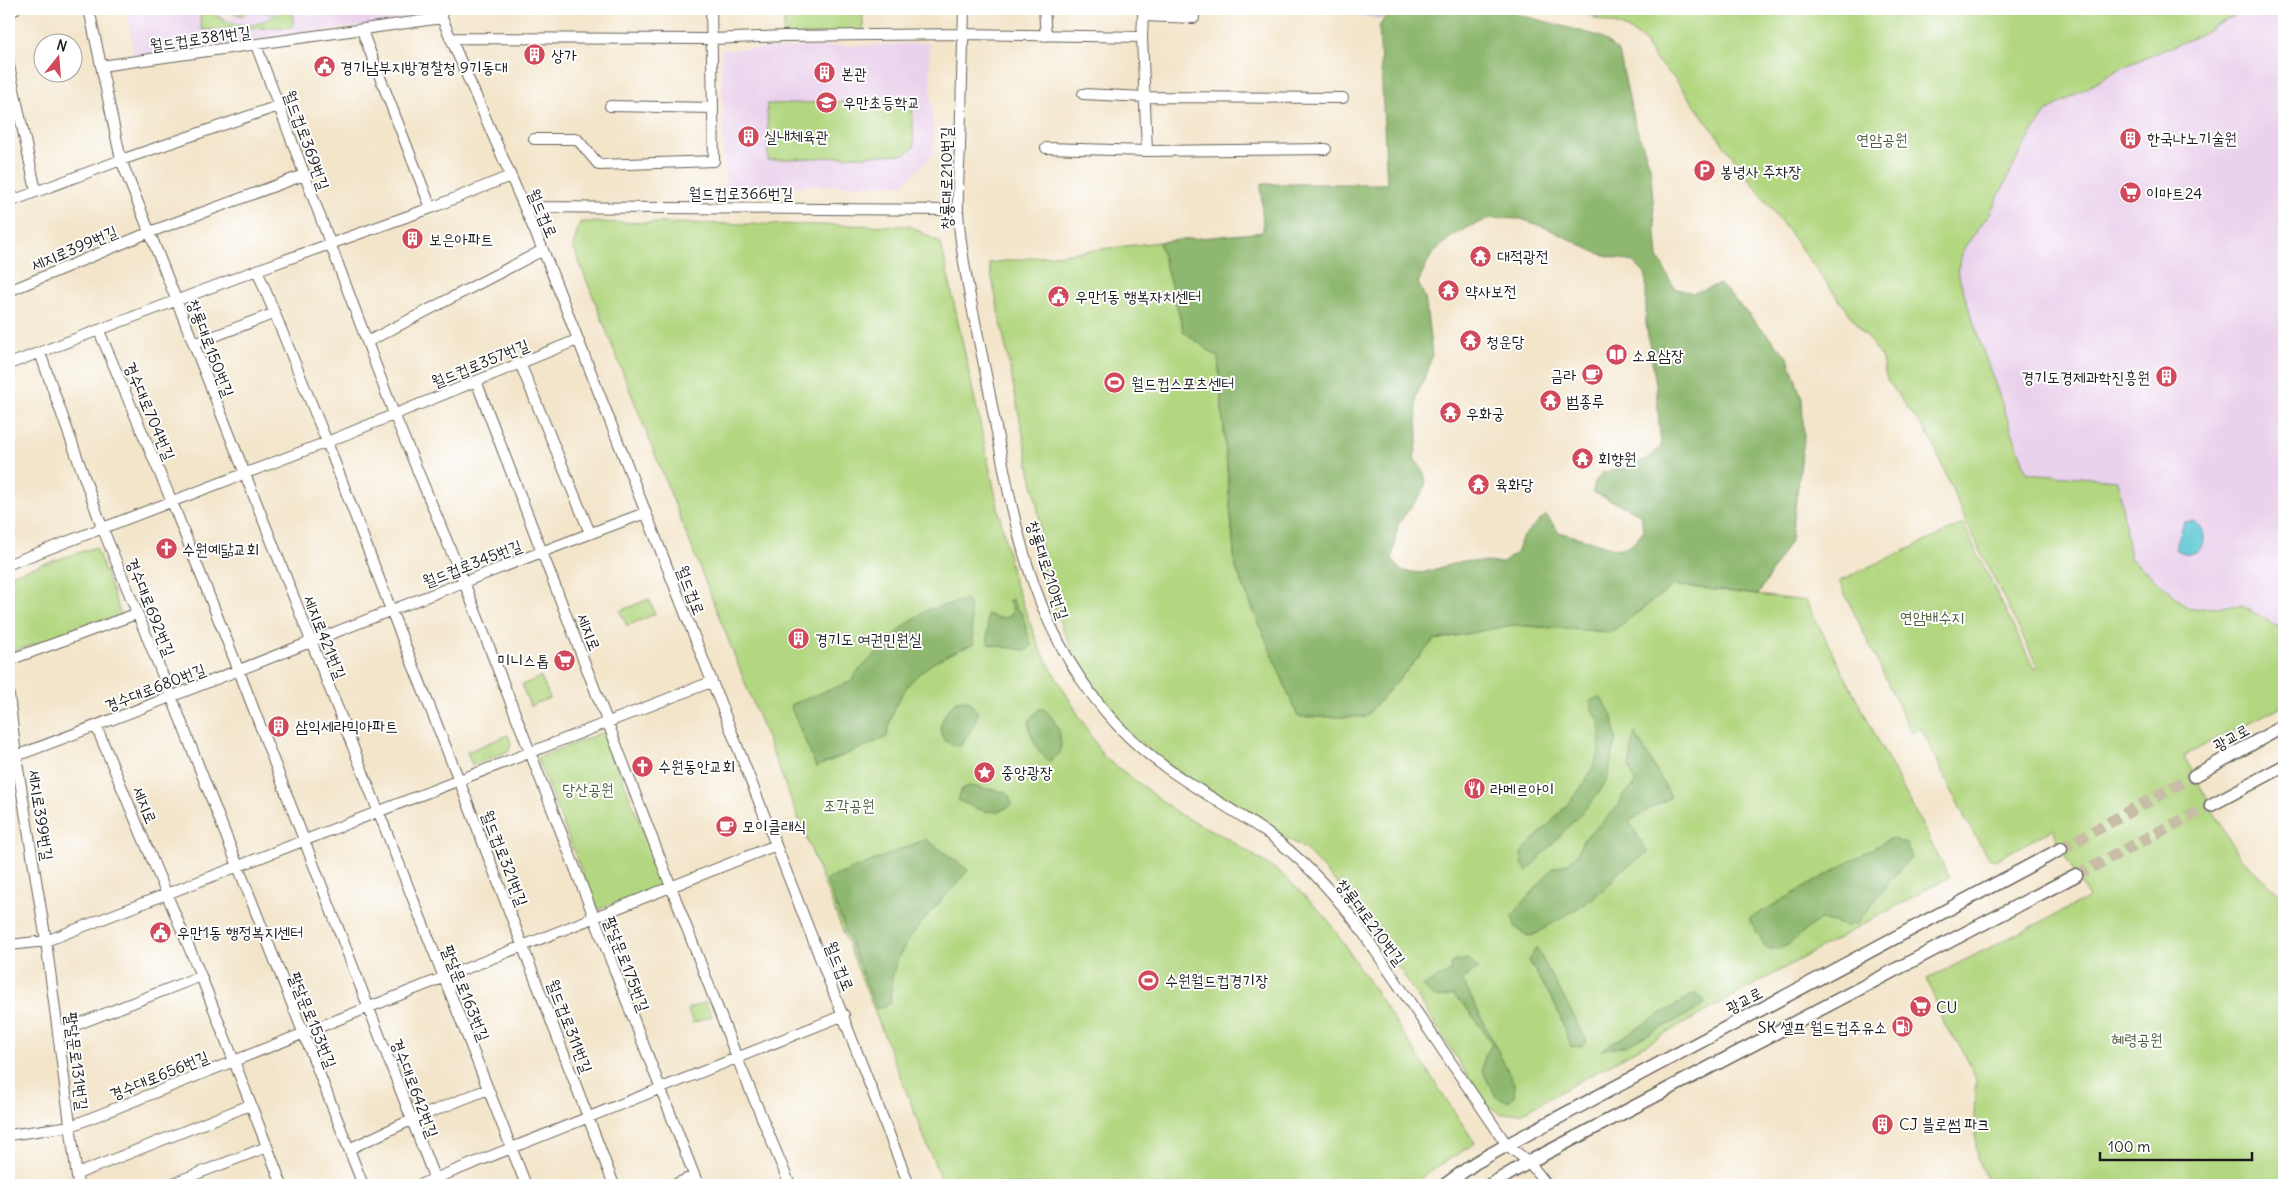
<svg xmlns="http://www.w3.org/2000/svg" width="2293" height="1194" viewBox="0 0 2293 1194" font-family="Delius,'Poor Story',sans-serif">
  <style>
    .built { fill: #ead1ec }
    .industrial { fill: #cabfd6 }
    .green { fill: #b3d781; stroke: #687a4e }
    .forest { fill: #8eb86f; stroke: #556a46; fill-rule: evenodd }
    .water { fill: #5cc7d4; stroke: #3c7278 }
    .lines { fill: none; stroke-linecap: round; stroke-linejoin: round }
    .major-tunnel { stroke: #c8bda7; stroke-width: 12; stroke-dasharray: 12 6; stroke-linecap: butt }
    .minor-casing { stroke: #676259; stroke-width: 12 }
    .major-casing { stroke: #676259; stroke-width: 15 }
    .minor { stroke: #fff; stroke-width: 10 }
    .major { stroke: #fff; stroke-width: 12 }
    .labels { text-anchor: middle; stroke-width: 4; stroke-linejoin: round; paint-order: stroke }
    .street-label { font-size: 16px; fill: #1c1c1c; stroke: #fff }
    .poi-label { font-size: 16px; fill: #1c1c1c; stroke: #fff; text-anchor: start }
    .park-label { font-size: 16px; fill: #515d3f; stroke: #fff }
  </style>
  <rect width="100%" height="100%" fill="#fff"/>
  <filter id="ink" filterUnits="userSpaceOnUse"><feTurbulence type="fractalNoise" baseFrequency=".02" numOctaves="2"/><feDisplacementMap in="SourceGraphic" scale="10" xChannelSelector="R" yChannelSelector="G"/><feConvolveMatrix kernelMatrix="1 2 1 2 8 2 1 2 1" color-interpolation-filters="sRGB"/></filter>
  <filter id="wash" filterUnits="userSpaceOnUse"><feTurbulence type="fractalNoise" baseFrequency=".0096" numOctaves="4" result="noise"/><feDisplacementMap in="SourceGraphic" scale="20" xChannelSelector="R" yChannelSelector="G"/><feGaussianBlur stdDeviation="1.12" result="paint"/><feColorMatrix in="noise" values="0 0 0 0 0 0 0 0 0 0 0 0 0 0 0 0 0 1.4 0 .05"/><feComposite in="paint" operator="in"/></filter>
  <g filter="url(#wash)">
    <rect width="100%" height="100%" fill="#f3e5ca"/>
    <path class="built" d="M128 9H201L199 11 202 30 293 26V9H302L303 16 383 9H419L423 17 134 58Z
      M205 9H211L230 20 234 17 221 9 242 16 247 11H261L271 14 277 9H283L271 18 252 25H238L225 21Z
      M2247 9H2284V630L2241 605 2190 609 2130 558 2118 480 2027 473 1981 345 1957 271 1964 248 1990 213 2022 149 2047 111 2123 67 2193 38Z
      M929 43 934 154 903 184 725 187 721 50Z"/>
    <path class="industrial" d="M1320 9H1387L1382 19Z
      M1563 9H1605L1594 18Z"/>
    <path class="green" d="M201 9C208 9 216 16 222 19 231 23 240 25 249 25 266 25 277 9 293 9V27L202 30 199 11Z
      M226 9H277L271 14 261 11H247L242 16Z
      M784 9H862L864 35 784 36Z
      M1605 9H2247L2193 38 2123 67 2047 111 2022 149 1990 213 1964 248 1957 271 1981 345 2027 473 2118 480 2130 558 2190 609 2241 605 2284 630V705L2184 756 2237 854 2284 898V1185H1990L1977 1160 1974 1116 1976 1079 1962 1049 1944 1025 1927 979 2089 898 2061 849 2053 829 1995 860 1988 858 1966 820 1921 728 1911 732 1839 581 1963 524 2034 669 2038 667 1965 520 1931 439 1887 380 1881 356 1675 79 1653 57 1644 41 1634 33 1621 26 1594 18Z
      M912 100 914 147 905 154 768 160 767 104Z
      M580 222 910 226 941 243 1014 581 1040 649 1063 689 1103 756 1179 814 1227 838 1281 873 1326 917 1475 1143 1426 1174 1412 1185H943L573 246Z
      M1159 242 1184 332 1218 357 1235 566 1262 631 1365 717 1434 640 1512 625 1611 632 1674 585 1806 601 1949 877 1522 1113 1502 1114 1487 1106 1364 913 1305 849 1181 775 1139 742 1107 712 1088 682 1062 628 1042 571 1039 515 989 263Z
      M96 547 121 615 9 653V575Z
      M649 599 655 614 627 626 620 611Z
      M541 677 550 698 530 706 522 685Z
      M604 732 664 884 597 910 537 758Z
      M508 735 511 743 509 751 472 765 467 752Z
      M706 1002 712 1016 693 1023 687 1009Z"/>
    <path class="forest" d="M1390 9H1504L1517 14 1599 36 1619 52 1634 121 1650 166 1658 257 1674 288 1693 293 1720 284 1788 357 1802 399 1804 439 1791 539 1758 595 1674 585 1611 632 1512 625 1434 640 1365 717H1298L1235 566 1218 357 1184 332 1159 242 1263 232 1261 184H1387L1379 27ZM1492 218 1522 219 1551 230 1597 253 1633 262 1646 275V324L1656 385 1661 447 1645 460 1628 467 1603 472 1594 483 1593 492 1640 514 1644 530 1631 545 1618 549 1559 532 1546 515 1523 536 1516 553 1503 563 1463 561 1422 573 1401 571 1392 558C1395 548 1395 535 1398 526 1410 500 1443 490 1414 459L1418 439 1416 396 1427 373 1432 354 1425 298 1418 283C1422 275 1425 266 1430 258 1443 238 1470 225 1492 218Z
      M1012 599 1017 609 1022 613 1031 646 1027 651 988 644 987 614 998 618 1009 617 1013 610 1008 601Z
      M964 600 969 604 974 644C925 662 896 683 887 737L816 767 790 705 852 681 856 673 903 627 927 610Z
      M1600 697 1613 716 1616 740 1607 779 1597 796 1527 871 1523 865 1521 853C1546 826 1600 779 1600 741 1600 735 1600 728 1599 722 1596 714 1590 710 1590 701Z
      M968 700 978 713C976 724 967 735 961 746 930 744 939 716 956 701Z
      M1039 709H1044C1057 721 1063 735 1060 753L1050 761C1040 757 1028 733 1029 722 1030 717 1036 713 1039 709Z
      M1635 732 1671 797 1629 821 1648 853 1617 873 1613 881 1589 901 1534 935 1528 936 1516 928 1512 916 1552 869 1568 863 1576 856 1583 840 1615 810 1624 794 1633 787 1635 782 1629 766Z
      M968 786 1007 792 1012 804C993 819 977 809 958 800L962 789Z
      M1891 838 1906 844 1912 857C1891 877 1875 901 1857 924L1844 926 1834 922 1821 920 1813 924 1788 945 1779 949H1767L1749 919Z
      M926 839 968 870C946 898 904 935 894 969 891 980 891 992 890 1004L876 1009 826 880Z
      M1536 947 1587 1041 1582 1046 1571 1047 1556 1006 1529 961Z
      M1469 959 1479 969 1462 979 1515 1085 1514 1096 1508 1101 1496 1097C1484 1072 1475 1070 1492 1044 1479 1027 1471 1009 1453 995 1436 999 1434 999 1423 986L1451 971 1452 962Z
      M1696 993 1706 1002 1695 1011 1625 1046 1601 1050Z"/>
    <path class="water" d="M2194 521C2216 538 2199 564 2175 549L2184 522Z"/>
  </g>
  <g filter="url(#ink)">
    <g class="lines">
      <path class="major-tunnel" d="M2061 849 2194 776
        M2076 875 2211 805"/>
      <defs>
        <path id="minor" d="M89 9 121 160 526 1185
          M438 9 543 250 909 1185
          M964 9C963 55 961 101 960 147 959 169 957 190 958 212 962 268 976 324 987 380 1012 508 1025 628 1120 728 1162 773 1217 798 1267 833 1302 858 1331 890 1357 924L1507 1145 1529 1162 1547 1185
          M1044 9 1046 36
          M9 15 15 9
          M362 31 431 208
          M1142 37 1147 151
          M450 38 712 39 784 36 963 34 1142 37 1143 16 1194 18
          M256 45 394 414 464 582 698 1185
          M9 66 36 191
          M101 66 442 18
          M1083 94 1145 97 1343 98
          M610 106 713 108
          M534 139H577L599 165 714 161 711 9
          M1046 148 1147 151 1326 149
          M9 202 121 160 278 106
          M525 207 958 210
          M257 270 327 442 391 610 459 780 614 1185
          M9 291 150 232 304 175
          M99 331 172 502 239 671 437 1185
          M367 342 543 250
          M194 344 275 313
          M40 353 102 527 172 698 363 1185
          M520 363 590 533
          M9 364 257 270 431 208 510 176
          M476 381 737 1058 790 1185
          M9 564 327 442 577 340
          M9 660 136 614
          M9 695 16 756 46 941 78 1185
          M96 726 201 976 282 1185
          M9 757 16 756C227 677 434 591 645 513
          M9 945 46 941 711 682
          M58 1032 201 976
          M9 1135 71 1126 776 845
          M349 1149 411 1120 488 1089
          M77 1174 250 1105
          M168 1185 267 1147
          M419 1185 844 1015
          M673 1185 694 1176"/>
        <path id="major" d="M2194 776 2284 726
          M2211 805 2284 766
          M1445 1185 1475 1163 1507 1145 2061 849
          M1490 1185 1529 1162 2076 875"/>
      </defs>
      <use href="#minor" class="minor-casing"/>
      <use href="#major" class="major-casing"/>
      <use href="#minor" class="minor"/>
      <use href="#major" class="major"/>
    </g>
  </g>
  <defs>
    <symbol id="building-disc" viewBox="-11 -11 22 22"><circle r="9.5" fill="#d1495b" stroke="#fff"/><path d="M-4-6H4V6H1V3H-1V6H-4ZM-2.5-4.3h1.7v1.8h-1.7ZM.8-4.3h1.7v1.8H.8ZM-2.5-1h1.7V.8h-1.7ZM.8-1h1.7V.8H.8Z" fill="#fff"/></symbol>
    <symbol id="civic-disc" viewBox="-11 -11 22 22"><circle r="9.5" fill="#d1495b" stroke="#fff"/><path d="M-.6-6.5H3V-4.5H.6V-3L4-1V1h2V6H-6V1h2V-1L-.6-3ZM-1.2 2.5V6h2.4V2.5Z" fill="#fff"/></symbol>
    <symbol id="school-disc" viewBox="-11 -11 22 22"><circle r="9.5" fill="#d1495b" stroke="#fff"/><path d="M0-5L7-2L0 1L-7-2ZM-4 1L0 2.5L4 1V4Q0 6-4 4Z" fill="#fff"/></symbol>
    <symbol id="parking-disc" viewBox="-11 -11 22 22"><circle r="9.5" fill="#d1495b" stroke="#fff"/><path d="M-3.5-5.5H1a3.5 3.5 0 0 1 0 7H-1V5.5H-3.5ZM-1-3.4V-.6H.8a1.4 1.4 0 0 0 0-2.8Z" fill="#fff"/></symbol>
    <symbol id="supermarket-disc" viewBox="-11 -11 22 22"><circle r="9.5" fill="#d1495b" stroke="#fff"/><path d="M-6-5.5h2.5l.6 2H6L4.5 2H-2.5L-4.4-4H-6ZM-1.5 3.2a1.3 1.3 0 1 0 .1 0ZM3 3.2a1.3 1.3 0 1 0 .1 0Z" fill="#fff"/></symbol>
    <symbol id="temple-disc" viewBox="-11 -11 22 22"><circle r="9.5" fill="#d1495b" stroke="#fff"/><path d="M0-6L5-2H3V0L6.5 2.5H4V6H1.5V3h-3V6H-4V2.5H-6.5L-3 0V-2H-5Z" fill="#fff"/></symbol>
    <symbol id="library-disc" viewBox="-11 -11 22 22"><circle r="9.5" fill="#d1495b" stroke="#fff"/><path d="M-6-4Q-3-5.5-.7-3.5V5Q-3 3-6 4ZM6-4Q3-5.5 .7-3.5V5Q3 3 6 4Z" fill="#fff"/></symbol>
    <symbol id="cafe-disc" viewBox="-11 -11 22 22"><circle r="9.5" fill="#d1495b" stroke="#fff"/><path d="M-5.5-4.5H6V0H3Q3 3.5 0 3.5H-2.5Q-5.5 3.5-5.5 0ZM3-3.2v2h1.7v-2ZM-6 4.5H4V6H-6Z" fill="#fff"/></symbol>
    <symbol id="stadium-disc" viewBox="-11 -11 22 22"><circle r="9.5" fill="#d1495b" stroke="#fff"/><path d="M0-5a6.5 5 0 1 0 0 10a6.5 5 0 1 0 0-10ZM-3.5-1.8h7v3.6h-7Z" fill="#fff"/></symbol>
    <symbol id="church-disc" viewBox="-11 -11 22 22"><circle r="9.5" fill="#d1495b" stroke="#fff"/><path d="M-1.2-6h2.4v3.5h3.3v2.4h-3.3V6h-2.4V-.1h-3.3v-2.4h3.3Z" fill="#fff"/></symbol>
    <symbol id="sight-disc" viewBox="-11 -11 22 22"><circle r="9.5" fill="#d1495b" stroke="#fff"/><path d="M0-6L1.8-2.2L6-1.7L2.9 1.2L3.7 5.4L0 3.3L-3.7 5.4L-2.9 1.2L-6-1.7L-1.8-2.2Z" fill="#fff"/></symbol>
    <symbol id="restaurant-disc" viewBox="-11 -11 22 22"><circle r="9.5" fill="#d1495b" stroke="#fff"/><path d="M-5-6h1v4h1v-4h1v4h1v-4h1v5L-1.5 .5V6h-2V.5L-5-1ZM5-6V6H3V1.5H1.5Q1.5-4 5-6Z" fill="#fff"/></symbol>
    <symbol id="fuel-disc" viewBox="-11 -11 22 22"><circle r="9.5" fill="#d1495b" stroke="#fff"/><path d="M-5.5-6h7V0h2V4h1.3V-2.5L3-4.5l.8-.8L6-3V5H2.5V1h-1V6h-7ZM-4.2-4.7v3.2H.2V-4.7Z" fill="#fff"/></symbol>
  </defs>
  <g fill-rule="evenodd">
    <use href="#building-disc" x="522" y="42" width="25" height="25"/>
    <use href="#civic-disc" x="312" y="54" width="25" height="25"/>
    <use href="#building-disc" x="812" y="60" width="25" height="25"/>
    <use href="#school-disc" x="814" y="90" width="25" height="25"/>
    <use href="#building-disc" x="736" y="124" width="25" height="25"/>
    <use href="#building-disc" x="2118" y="126" width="25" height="25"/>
    <use href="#parking-disc" x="1692" y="158" width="25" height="25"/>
    <use href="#supermarket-disc" x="2118" y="180" width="25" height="25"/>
    <use href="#building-disc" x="400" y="226" width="25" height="25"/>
    <use href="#temple-disc" x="1468" y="244" width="25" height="25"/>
    <use href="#temple-disc" x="1436" y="278" width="25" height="25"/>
    <use href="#civic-disc" x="1046" y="284" width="25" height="25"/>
    <use href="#temple-disc" x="1458" y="328" width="25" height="25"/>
    <use href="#library-disc" x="1604" y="342" width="25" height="25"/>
    <use href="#cafe-disc" x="1580" y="362" width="25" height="25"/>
    <use href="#building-disc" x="2154" y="364" width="25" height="25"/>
    <use href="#stadium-disc" x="1102" y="370" width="25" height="25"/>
    <use href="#temple-disc" x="1538" y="388" width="25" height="25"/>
    <use href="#temple-disc" x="1438" y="400" width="25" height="25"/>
    <use href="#temple-disc" x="1570" y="446" width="25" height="25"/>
    <use href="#temple-disc" x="1466" y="472" width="25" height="25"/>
    <use href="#church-disc" x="154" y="536" width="25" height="25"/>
    <use href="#building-disc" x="786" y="626" width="25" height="25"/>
    <use href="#supermarket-disc" x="552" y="648" width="25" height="25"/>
    <use href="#building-disc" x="266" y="714" width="25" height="25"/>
    <use href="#church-disc" x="630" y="754" width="25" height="25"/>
    <use href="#sight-disc" x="972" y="760" width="25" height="25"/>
    <use href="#restaurant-disc" x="1462" y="776" width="25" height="25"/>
    <use href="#cafe-disc" x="714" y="814" width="25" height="25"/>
    <use href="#civic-disc" x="148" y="920" width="25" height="25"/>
    <use href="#stadium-disc" x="1136" y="968" width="25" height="25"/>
    <use href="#supermarket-disc" x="1908" y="994" width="25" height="25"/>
    <use href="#fuel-disc" x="1890" y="1014" width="25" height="25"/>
    <use href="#building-disc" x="1870" y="1112" width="25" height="25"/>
  </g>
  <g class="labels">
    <g class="street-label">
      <text transform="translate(200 38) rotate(-8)" y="6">월드컵로381번길</text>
      <text transform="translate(307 140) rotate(70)" y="6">월드컵로369번길</text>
      <text transform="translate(946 178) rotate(-90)" y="6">창룡대로210번길</text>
      <text x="741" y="199">월드컵로366번길</text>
      <text transform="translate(543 213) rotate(67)" y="6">월드컵로</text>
      <text transform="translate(74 248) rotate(-23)" y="6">세지로399번길</text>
      <text transform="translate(211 348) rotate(69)" y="6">창룡대로150번길</text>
      <text transform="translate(480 363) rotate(-22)" y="6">월드컵로357번길</text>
      <text transform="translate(150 411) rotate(67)" y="6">경수대로704번길</text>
      <text transform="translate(472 563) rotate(-21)" y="6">월드컵로345번길</text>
      <text transform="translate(1048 570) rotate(72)" y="6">창룡대로210번길</text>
      <text transform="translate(691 590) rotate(69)" y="6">월드컵로</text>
      <text transform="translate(151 607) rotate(68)" y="6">경수대로692번길</text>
      <text transform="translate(589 632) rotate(68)" y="6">세지로</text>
      <text transform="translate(325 637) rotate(68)" y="6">세지로421번길</text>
      <text transform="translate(155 687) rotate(-21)" y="6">경수대로680번길</text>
      <text transform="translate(2231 737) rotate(-29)" y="6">광교로</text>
      <text transform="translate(145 805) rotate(67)" y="6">세지로</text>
      <text transform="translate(41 815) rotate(81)" y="6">세지로399번길</text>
      <text transform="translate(505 858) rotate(69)" y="6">월드컵로321번길</text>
      <text transform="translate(1371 922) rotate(53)" y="6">창룡대로210번길</text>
      <text transform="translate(627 964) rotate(69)" y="6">팔달문로175번길</text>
      <text transform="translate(840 966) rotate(68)" y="6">월드컵로</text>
      <text transform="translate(466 993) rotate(68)" y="6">팔달문로163번길</text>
      <text transform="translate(1744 1000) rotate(-28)" y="6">광교로</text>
      <text transform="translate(313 1020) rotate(68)" y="6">팔달문로153번길</text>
      <text transform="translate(570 1026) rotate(69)" y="6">월드컵로311번길</text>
      <text transform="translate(77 1061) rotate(83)" y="6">팔달문로131번길</text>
      <text transform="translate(159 1075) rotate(-22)" y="6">경수대로656번길</text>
      <text transform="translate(415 1088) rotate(69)" y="6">경수대로642번길</text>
    </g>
    <g class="poi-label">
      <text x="551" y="61">상가</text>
      <text x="340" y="73">경기남부지방경찰청 9기동대</text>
      <text x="841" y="79">본관</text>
      <text x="843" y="108">우만초등학교</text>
      <text x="764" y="142">실내체육관</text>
      <text x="2147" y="144">한국나노기술원</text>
      <text x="1720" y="177">봉녕사 주차장</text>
      <text x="2146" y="199">이마트24</text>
      <text x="429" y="245">보은아파트</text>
      <text x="1497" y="262">대적광전</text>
      <text x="1465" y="297">약사보전</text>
      <text x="1075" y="302">우만1동 행복자치센터</text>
      <text x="1486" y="347">청운당</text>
      <text x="1632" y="361">소요삼장</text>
      <text x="1576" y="381" text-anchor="end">금라</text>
      <text x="2150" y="383" text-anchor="end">경기도경제과학진흥원</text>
      <text x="1131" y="389">월드컵스포츠센터</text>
      <text x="1566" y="407">범종루</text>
      <text x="1466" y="419">우화궁</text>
      <text x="1598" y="464">회향원</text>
      <text x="1495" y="490">육화당</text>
      <text x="182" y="555">수원예닮교회</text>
      <text x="815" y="645">경기도 여권민원실</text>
      <text x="549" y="666" text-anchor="end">미니스톱</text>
      <text x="295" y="732">삼익세라믹아파트</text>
      <text x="658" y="772">수원동안교회</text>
      <text x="1001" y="778">중앙광장</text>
      <text x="1490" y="795">라메르아이</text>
      <text x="742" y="832">모이클래식</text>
      <text x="177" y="938">우만1동 행정복지센터</text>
      <text x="1165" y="986">수원월드컵경기장</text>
      <text x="1936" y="1013">CU</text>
      <text x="1887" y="1033" text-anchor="end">SK 셀프 월드컵주유소</text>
      <text x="1899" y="1130">CJ 블로썸 파크</text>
    </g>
    <g class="park-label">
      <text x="1882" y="145">연암공원</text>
      <text x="1932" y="623">연암배수지</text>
      <text x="588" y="795">당산공원</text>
      <text x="849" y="811">조각공원</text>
      <text x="2137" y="1045">혜령공원</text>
    </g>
  </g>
  <rect width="2293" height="1194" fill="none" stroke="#fff" stroke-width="30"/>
  <g transform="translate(58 58) rotate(17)"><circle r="24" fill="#ffffff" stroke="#a4a4a4"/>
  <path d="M0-4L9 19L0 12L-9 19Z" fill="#d1495b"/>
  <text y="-8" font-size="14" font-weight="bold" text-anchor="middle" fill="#1c1c1c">N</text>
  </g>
  <path d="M2100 1152v8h152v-8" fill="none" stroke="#1c1c1c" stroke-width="2.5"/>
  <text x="2108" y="1152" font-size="15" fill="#1c1c1c" stroke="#ffffff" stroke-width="4" paint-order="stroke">100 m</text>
</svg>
